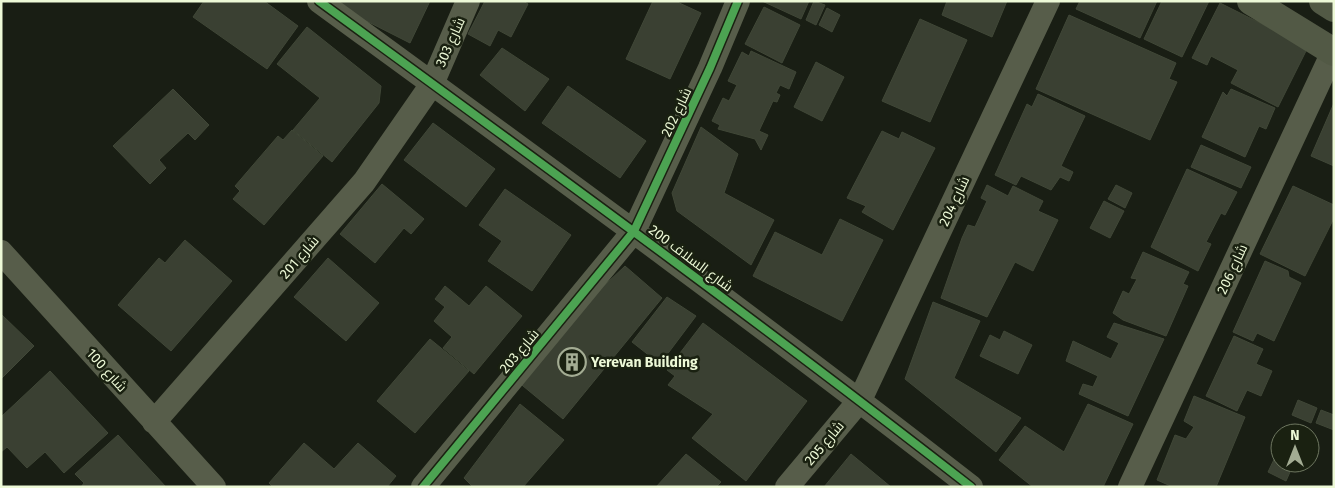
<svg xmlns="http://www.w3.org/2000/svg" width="1335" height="488" viewBox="0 0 1335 488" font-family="'Fira Sans',Cairo,sans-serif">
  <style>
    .building { fill: #3a4032; stroke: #404737 }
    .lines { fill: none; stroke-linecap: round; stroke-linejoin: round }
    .street { stroke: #575d4a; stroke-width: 24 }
    .secondary { stroke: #525945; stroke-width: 28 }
    .cycleway-casing { stroke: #1a2111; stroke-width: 11 }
    .cycleway { stroke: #4ca352; stroke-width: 8 }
    .labels { text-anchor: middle; stroke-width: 5; stroke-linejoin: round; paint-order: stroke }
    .street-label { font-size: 14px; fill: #edf9d7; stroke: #1a2111 }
    .poi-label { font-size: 14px; font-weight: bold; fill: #edf9d7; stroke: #1a2111; text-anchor: start }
  </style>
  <rect width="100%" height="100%" fill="#191e14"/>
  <path class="building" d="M204 1H264L298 26 267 69 193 17Z
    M327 1H430L410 43Z
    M485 1H523L528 4 511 37 498 30 490 46 468 34Z
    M653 1H675L701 13 670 79 626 59Z
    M762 1H809L801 19Z
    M814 1 825 5 816 25 806 20Z
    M947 1H1007L992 37 942 15Z
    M1080 1H1157L1140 38 1076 9Z
    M1162 1H1209L1182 57 1144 39Z
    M1220 3 1308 47 1278 107 1231 83 1238 70 1211 56 1207 65 1192 58Z
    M764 7 800 25 782 63 745 44Z
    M827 8 840 15 832 32 819 25Z
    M1069 15 1176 63 1169 79 1177 82 1150 140 1036 89Z
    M920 19 967 40 930 122 882 101Z
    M307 27 381 86 379 103 332 162 293 130 320 98 277 64Z
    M502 48 549 79 525 111 480 75Z
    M751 51 796 72 789 89 780 85 776 93 780 95 777 102 773 101 759 131 768 135 761 150 755 139 718 129 720 125 712 121 723 98 729 101 737 85 728 81 742 52 749 56Z
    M816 62 844 77 822 121 794 107Z
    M568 86 646 141 620 178 542 123Z
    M173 89 209 125 195 140 188 133 159 160 166 168 150 184 113 146Z
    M1231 89 1275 108 1266 129 1259 126 1245 157 1202 137 1223 92 1227 96Z
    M1038 94 1085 116 1061 166 1073 172 1069 181 1060 177 1051 190 1021 176 1016 185 995 175 1027 104 1032 107Z
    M1334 103V166L1311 156Z
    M433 123 495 169 466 207 404 160Z
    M701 127 738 154 724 193 774 220 751 265 677 211 672 193Z
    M292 130 323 156 264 225 233 199 240 191 235 186 278 136 283 140Z
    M882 131 899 139 902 132 935 148 893 230 862 212 866 206 847 198Z
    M1201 145 1251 167 1241 188 1191 167Z
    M1187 169 1237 192 1225 215 1221 213 1206 242 1211 244 1198 271 1151 247Z
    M382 184 424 219 411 234 404 228 375 263 340 234Z
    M987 185 1008 196 1013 186 1043 201 1038 211 1058 220 1033 271 1015 262 987 317 941 298 962 238 968 225 975 227 987 201 981 198Z
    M1116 185 1132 193 1125 208 1108 199Z
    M1293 186 1334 205V218L1305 276 1260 254Z
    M505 189 571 235 532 291 488 261 502 241 479 225Z
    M1104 201 1124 211 1110 238 1090 228Z
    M840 219 883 240 842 321 753 276 775 232 822 255Z
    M185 240 232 281 171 351 118 305 159 258 165 263Z
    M1143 252 1189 272 1183 284 1188 286 1166 336 1123 320 1113 313 1123 291 1129 294 1137 279 1131 278Z
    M328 258 379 303 346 341 294 297Z
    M1265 261 1288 271 1289 277 1301 283 1274 341 1257 333 1253 341 1233 332Z
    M625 266 662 298 563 419 517 381 573 315Z
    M445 286 469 306 486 286 522 316 474 374 443 348 452 337 434 321 445 307 435 299Z
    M667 297 696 316 660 364 632 342Z
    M933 302 980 321 954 378 1021 418 996 452 905 379Z
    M1 314 34 346 1 379Z
    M703 323 807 401 746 481 692 438 713 414 668 385 675 376 667 370Z
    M1114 323 1164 339 1128 416 1079 394 1083 384 1093 387 1098 376 1066 361 1073 341 1111 359 1119 343 1107 337Z
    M1004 331 1032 345 1018 374 980 356 990 335 1000 340Z
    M1234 336 1263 349 1256 364 1272 371 1261 396 1247 390 1237 411 1206 396Z
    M430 339 469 371 415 433 377 401Z
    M50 371 108 433 64 473 45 452 27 468 7 447 1 452V417Z
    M1194 396 1245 417 1216 487H1173L1157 480 1175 435 1186 439 1194 427 1184 421Z
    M1298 400 1317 408 1311 423 1292 415Z
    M520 404 564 440 523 487H473L464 478Z
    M1088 404 1133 424 1103 487H1033L999 460 1025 426 1064 452Z
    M1321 410 1334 415V430L1316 423Z
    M118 435 166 487H81L84 483 75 474Z
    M304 443 334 469 358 443 396 476 387 487H273L269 483Z
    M1280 447V463H1294L1286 481 1268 472Z
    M686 454 721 482 716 487H656Z
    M851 454 891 487H824Z"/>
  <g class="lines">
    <path class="street" d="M319 1C538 161 757 320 971 487
      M1 252 214 487
      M154 422 364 182 432 84 468 1
      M423 487 634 231 710 68 738 1
      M787 487 860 400 1048 1
      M1130 487 1333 52"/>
    <path class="secondary" d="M1251 1 1334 52
      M1323 1 1334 8"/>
    <defs>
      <path id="cycleway" d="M319 1C538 161 757 320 971 487
        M423 487 634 231 710 68 738 1"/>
    </defs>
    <use href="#cycleway" class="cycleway-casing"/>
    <use href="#cycleway" class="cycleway"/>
  </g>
  <defs>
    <symbol id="building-ring" viewBox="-11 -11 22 22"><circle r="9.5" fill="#1a2111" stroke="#a3ac93" stroke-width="1.5"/><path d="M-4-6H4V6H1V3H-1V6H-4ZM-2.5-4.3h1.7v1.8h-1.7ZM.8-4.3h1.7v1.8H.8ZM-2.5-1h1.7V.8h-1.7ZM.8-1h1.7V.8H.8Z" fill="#a3ac93"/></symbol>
  </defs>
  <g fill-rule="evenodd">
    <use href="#building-ring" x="556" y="346" width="32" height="32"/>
  </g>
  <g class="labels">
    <g class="street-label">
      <text transform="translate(450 42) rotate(-66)" y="5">شارع 303</text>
      <text transform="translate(676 112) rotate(-65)" y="5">شارع 202</text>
      <text transform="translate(954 201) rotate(-65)" y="5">شارع 204</text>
      <text transform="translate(299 257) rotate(-49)" y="5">شارع 201</text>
      <text transform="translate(691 258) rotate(37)" y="5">200 شارع السلاف</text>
      <text transform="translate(1232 269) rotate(-65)" y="5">شارع 206</text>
      <text transform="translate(519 351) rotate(-50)" y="5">شارع 203</text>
      <text transform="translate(107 370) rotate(48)" y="5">شارع 100</text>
      <text transform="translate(824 443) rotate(-50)" y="5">شارع 205</text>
    </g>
    <g class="poi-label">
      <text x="591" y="367">Yerevan Building</text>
    </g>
  </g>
  <rect width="1335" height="488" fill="none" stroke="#edf9d7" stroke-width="5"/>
  <g transform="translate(1295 448)"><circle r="24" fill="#1a2111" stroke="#6e7760"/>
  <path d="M0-4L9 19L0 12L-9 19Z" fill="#a3ac93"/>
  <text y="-8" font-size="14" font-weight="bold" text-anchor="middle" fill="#edf9d7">N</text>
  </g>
</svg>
